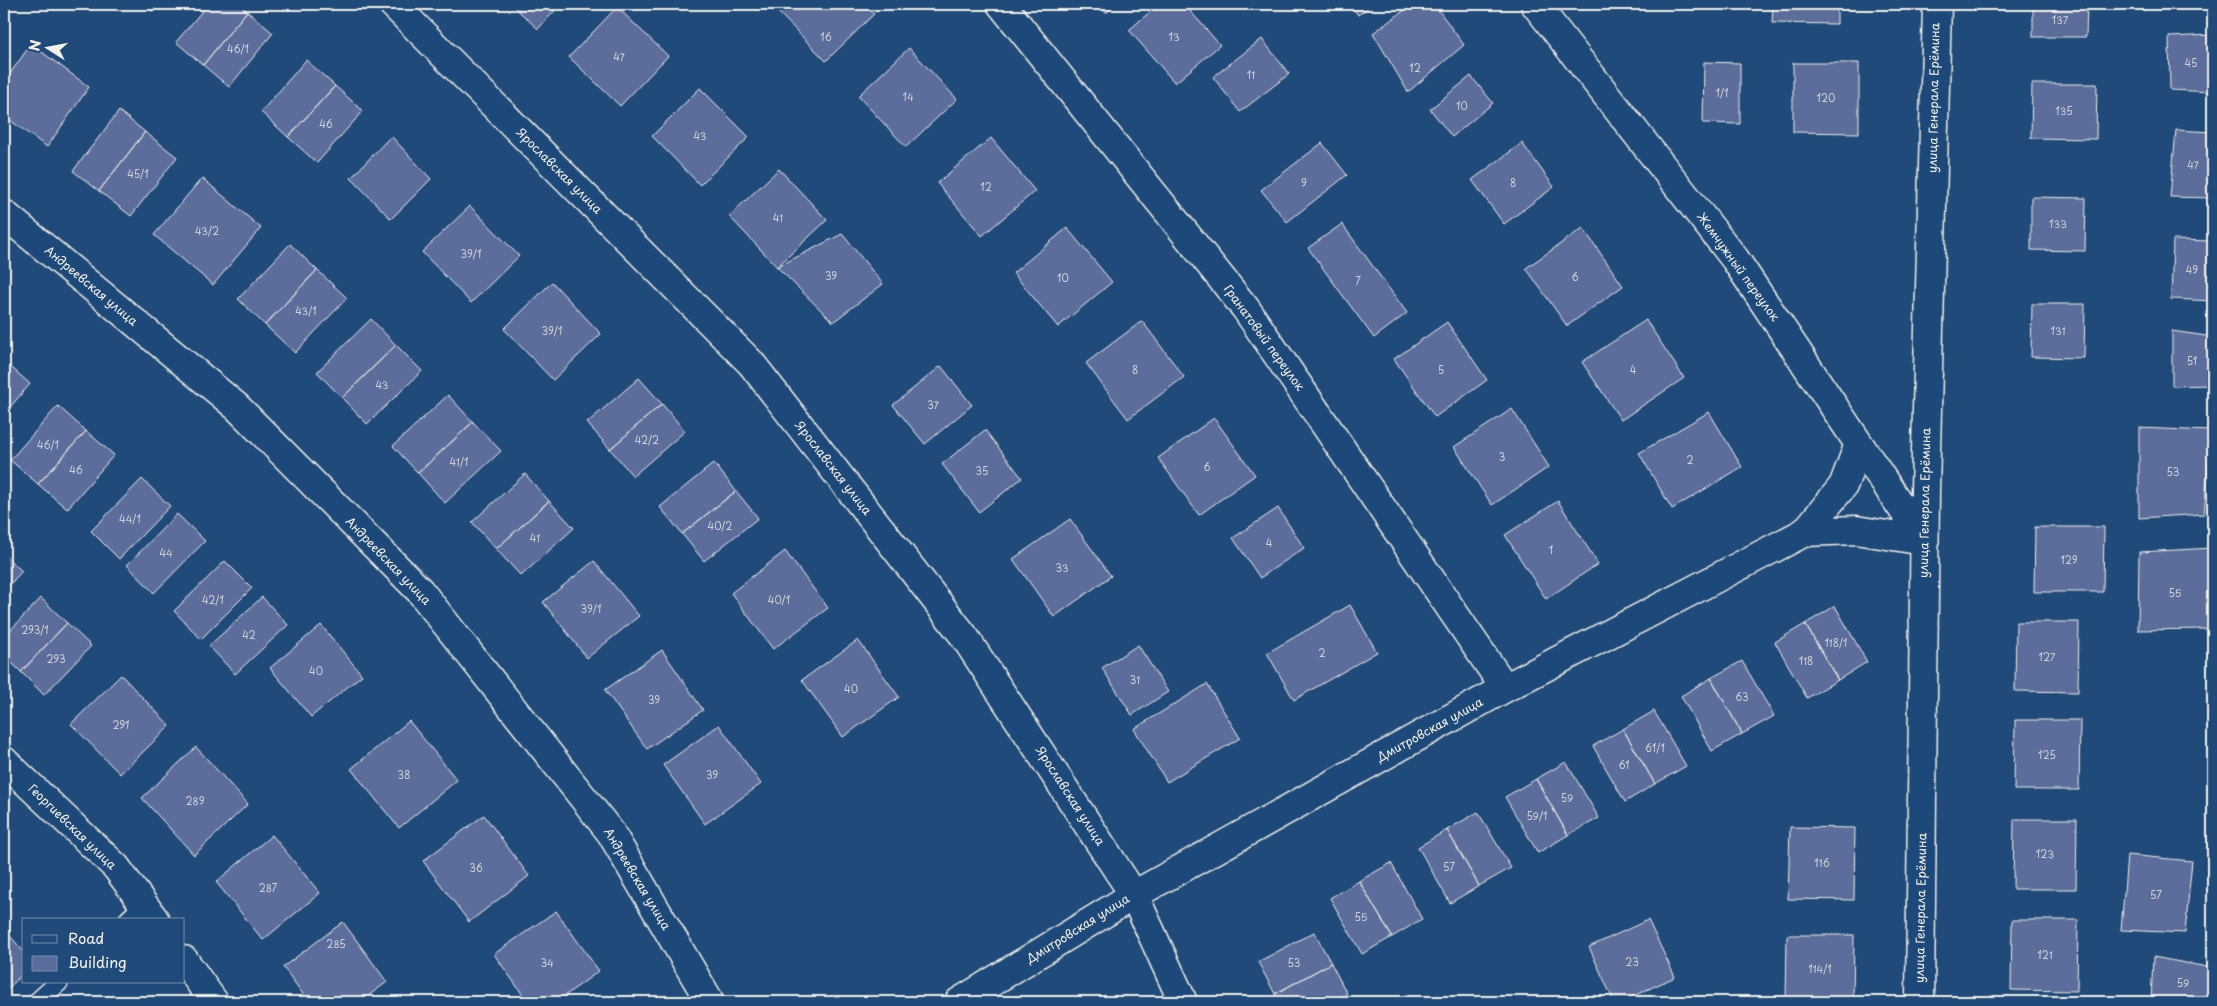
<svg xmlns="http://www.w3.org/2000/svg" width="2217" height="1006" viewBox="0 0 2217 1006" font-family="'Playpen Sans',sans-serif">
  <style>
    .building { fill: #5b6d9c; stroke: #f4f1e8 }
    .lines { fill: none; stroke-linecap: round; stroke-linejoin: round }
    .service-casing { stroke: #f4f1e8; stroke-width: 21 }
    .minor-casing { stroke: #f4f1e8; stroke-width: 31 }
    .service { stroke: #1f4a7a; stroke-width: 18 }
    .minor { stroke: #1f4a7a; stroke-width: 28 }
    .labels { text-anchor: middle; stroke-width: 4.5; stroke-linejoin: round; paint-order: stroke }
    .number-label { font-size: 10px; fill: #ced0d5 }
    .street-label { font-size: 12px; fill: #f4f1e8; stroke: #1f4a7a }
  </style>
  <rect width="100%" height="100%" fill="#1f4a7a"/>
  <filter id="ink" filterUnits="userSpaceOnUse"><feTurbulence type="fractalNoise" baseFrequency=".02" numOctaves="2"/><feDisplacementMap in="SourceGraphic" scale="10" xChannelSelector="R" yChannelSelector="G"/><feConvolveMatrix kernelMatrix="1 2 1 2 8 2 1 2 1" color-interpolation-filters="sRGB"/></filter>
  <g filter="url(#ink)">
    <path class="building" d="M141 4H157L153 11Z
      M208 4H239L247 11 203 65 176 42Z
      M511 4H561L538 29Z
      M785 4H864L874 14 826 61 777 11Z
      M1098 4H1117L1106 13Z
      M1159 4H1184L1220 45 1175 83 1129 30Z
      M1350 4H1373L1358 15Z
      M1413 4H1434L1464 45 1408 92 1373 33Z
      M1773 4H1837V24L1772 23Z
      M2033 4H2087L2086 37H2033Z
      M617 7 668 56 620 106 569 57Z
      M247 11 273 33 229 87 203 65Z
      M2213 35V92L2170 90 2169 37Z
      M1262 39 1289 74 1240 112 1213 77Z
      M31 44 89 87 47 147 4 116V82Z
      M909 48 957 99 906 147 858 96Z
      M306 60 335 86 288 137 261 112Z
      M1704 62 1740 63V124L1703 123Z
      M1793 63H1859V133L1793 132Z
      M1471 76 1493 103 1452 137 1430 109Z
      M2032 84H2097L2096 139 2031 138Z
      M335 86 363 111 317 163 288 137Z
      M700 88 749 137 700 185 652 136Z
      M119 111 145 132 99 191 73 171Z
      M2176 130 2213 132V198L2170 197Z
      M145 132 177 157 131 216 99 191Z
      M391 136 431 179 391 219 351 178Z
      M991 138 1035 191 982 236 937 183Z
      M1322 143 1347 175 1287 222 1261 190Z
      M1522 143 1554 187 1504 224 1472 180Z
      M779 169 827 220 777 267 729 216Z
      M202 178 261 228 213 285 154 235Z
      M2031 197 2086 198 2085 251 2031 250Z
      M470 206 519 256 471 303 422 252Z
      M1342 224 1407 313 1374 338 1308 248Z
      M1067 228 1112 282 1058 327 1013 273Z
      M1583 228 1623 286 1567 326 1526 268Z
      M842 234 883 284 833 322 777 267Z
      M2173 240 2213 241V301L2171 299Z
      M290 244 317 270 265 325 238 299Z
      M317 270 347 298 295 353 265 325Z
      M552 282 601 334 553 380 504 329Z
      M2032 304H2085L2084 358 2031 357Z
      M371 319 396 345 342 398 317 372Z
      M1646 320 1684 378 1621 420 1582 362Z
      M1142 321 1184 377 1128 419 1086 363Z
      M1447 322 1487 380 1435 417 1394 359Z
      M2172 331 2213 337V385L2172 386Z
      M396 345 422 371 367 424 342 398Z
      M4 361 30 384 4 414Z
      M941 366 972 405 925 444 893 405Z
      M639 378 662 404 610 449 587 423Z
      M448 395 473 422 418 473 393 446Z
      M662 404 685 431 633 476 610 449Z
      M58 406 86 431 38 484 10 460Z
      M1512 409 1549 467 1492 505 1454 447Z
      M1709 412 1742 467 1672 509 1639 453Z
      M1214 418 1255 475 1199 515 1158 458Z
      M473 422 501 451 445 503 418 473Z
      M2139 428 2211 431 2204 514 2139 518Z
      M985 430 1022 478 979 512 942 464Z
      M86 431 114 455 67 509 38 484Z
      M714 463 736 491 682 534 660 507Z
      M525 474 549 501 496 549 472 522Z
      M142 479 170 506 119 559 91 531Z
      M736 491 758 518 704 561 682 534Z
      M549 501 574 528 521 576 496 549Z
      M1558 501 1598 564 1546 599 1505 535Z
      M1278 508 1304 548 1260 578 1233 538Z
      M177 514 205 541 154 593 127 565Z
      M1070 519 1111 576 1054 617 1013 559Z
      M2035 527H2104L2103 592H2034Z
      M2213 548 2207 629 2138 630 2139 552Z
      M785 551 828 608 773 649 731 593Z
      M4 555 22 571 4 591Z
      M225 561 252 588 201 639 174 611Z
      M594 561 639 616 587 658 543 602Z
      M262 597 288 625 235 674 209 646Z
      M41 598 67 623 21 672 4 655V637Z
      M1350 605 1377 652 1294 700 1267 653Z
      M1835 606 1867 662 1838 680 1805 624Z
      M2016 622H2079L2078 692 2015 691Z
      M67 623 91 646 44 695 21 672Z
      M1805 624 1838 680 1807 698 1775 642Z
      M321 625 362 675 311 717 270 668Z
      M858 640 899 697 843 737 802 680Z
      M1138 645 1168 692 1132 715 1102 668Z
      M662 650 703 710 647 749 605 690Z
      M1742 661 1774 716 1742 734 1711 678Z
      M121 675 170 726 120 774 71 724Z
      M1711 678 1742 734 1712 751 1681 696Z
      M1207 684 1240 738 1167 782 1134 729Z
      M1654 711 1686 766 1655 784 1623 729Z
      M2015 720H2080L2079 790H2014Z
      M409 721 457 780 399 828 351 769Z
      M719 725 761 784 705 824 663 765Z
      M1623 729 1655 784 1625 802 1593 746Z
      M196 747 248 804 194 855 142 798Z
      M1566 762 1599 818 1568 835 1536 779Z
      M1536 779 1568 835 1538 853 1505 797Z
      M1478 812 1511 868 1479 886 1447 830Z
      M484 815 529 876 469 922 423 861Z
      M2014 819H2077L2076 889H2013Z
      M1790 827 1855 828 1854 900 1788 899Z
      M1447 830 1479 886 1450 903 1418 847Z
      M272 835 320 893 263 940 216 882Z
      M2127 855 2192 861 2185 933 2121 930Z
      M1391 863 1422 919 1392 937 1359 881Z
      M1359 881 1392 937 1362 954 1330 898Z
      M556 911 599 971 556 1002H528L494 954Z
      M1648 920 1675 977 1620 1002H1614L1589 947Z
      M2012 920H2078L2077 991 2011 990Z
      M343 922 387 982 360 1002H309L283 967Z
      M4 929 24 952V972L4 993Z
      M1314 932 1331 963 1275 994 1258 962Z
      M1787 935H1854L1853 1002H1786Z
      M2153 957 2213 968V1002H2151Z
      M1331 963 1347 994 1332 1002H1279L1275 994Z"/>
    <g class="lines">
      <defs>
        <path id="service" d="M128 920 144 905
          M37 1002 59 982"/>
        <path id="minor" d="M393 4 751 363 964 636 1134 895 1183 1002
          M1001 4 1246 309 1505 688
          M1535 4 1735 259 1924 541
          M4 214 237 407 420 591 611 833 710 1002
          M1805 532 1843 486 1859 444
          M4 761 116 867 155 920
          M184 960 214 1002
          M959 1002 1134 895 1505 688 1805 532 1856 530 1924 541
          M1920 1002 1925 491 1937 4"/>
      </defs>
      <use href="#service" class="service-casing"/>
      <use href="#minor" class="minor-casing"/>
      <use href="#service" class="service"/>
      <use href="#minor" class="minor"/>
    </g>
  </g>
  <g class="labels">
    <g class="number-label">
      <text x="2060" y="24">137</text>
      <text x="826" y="41">16</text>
      <text x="1174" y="41">13</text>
      <text x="238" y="53">46/1</text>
      <text x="619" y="61">47</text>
      <text x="2191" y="67">45</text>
      <text x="1415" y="72">12</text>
      <text x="1251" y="79">11</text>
      <text x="1722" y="97">1/1</text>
      <text x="908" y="101">14</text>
      <text x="1826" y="102">120</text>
      <text x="1462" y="110">10</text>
      <text x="2064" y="115">135</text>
      <text x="326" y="128">46</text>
      <text x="700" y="140">43</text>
      <text x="2193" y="169">47</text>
      <text x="138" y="178">45/1</text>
      <text x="1304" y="187">9</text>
      <text x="1513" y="187">8</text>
      <text x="986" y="191">12</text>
      <text x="778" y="222">41</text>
      <text x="2058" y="228">133</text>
      <text x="207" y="235">43/2</text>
      <text x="471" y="258">39/1</text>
      <text x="2192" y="274">49</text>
      <text x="831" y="280">39</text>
      <text x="1575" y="281">6</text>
      <text x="1063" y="282">10</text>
      <text x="1358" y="285">7</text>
      <text x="306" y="315">43/1</text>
      <text x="552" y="335">39/1</text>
      <text x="2058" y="335">131</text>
      <text x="2192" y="365">51</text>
      <text x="1135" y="374">8</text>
      <text x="1441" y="374">5</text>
      <text x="1633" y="374">4</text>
      <text x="382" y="389">43</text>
      <text x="933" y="409">37</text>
      <text x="647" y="444">42/2</text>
      <text x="48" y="449">46/1</text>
      <text x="1502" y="461">3</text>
      <text x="1690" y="464">2</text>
      <text x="459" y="466">41/1</text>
      <text x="1207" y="471">6</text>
      <text x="76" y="474">46</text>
      <text x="982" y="475">35</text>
      <text x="2173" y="476">53</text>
      <text x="130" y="523">44/1</text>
      <text x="720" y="530">40/2</text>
      <text x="535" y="542">41</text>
      <text x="1269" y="547">4</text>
      <text x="1551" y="554">1</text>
      <text x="166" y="557">44</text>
      <text x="2069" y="564">129</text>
      <text x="1062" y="572">33</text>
      <text x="2175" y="597">55</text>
      <text x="213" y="604">42/1</text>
      <text x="779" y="604">40/1</text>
      <text x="591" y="613">39/1</text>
      <text x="35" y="634">293/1</text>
      <text x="249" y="639">42</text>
      <text x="1836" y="647">118/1</text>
      <text x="1322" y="657">2</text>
      <text x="2047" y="661">127</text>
      <text x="56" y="663">293</text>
      <text x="1806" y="665">118</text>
      <text x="316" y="675">40</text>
      <text x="1135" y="684">31</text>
      <text x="851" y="693">40</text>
      <text x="1742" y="701">63</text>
      <text x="654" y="704">39</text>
      <text x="121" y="729">291</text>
      <text x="1655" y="752">61/1</text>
      <text x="2047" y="759">125</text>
      <text x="1624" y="769">61</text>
      <text x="404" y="779">38</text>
      <text x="712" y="779">39</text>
      <text x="1567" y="802">59</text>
      <text x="195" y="805">289</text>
      <text x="1537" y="820">59/1</text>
      <text x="2045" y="858">123</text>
      <text x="1822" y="867">116</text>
      <text x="1449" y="871">57</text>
      <text x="476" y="872">36</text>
      <text x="268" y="892">287</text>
      <text x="2156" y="899">57</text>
      <text x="1361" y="921">55</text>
      <text x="336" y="948">285</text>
      <text x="2045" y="959">121</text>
      <text x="1632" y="966">23</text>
      <text x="547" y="967">34</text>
      <text x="1294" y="967">53</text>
      <text x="1820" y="973">114/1</text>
      <text x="2183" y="987">59</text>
    </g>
    <g class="street-label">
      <text transform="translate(1934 98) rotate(-89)" y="4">улица Генерала Ерёмина</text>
      <text transform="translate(559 171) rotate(45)" y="4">Ярославская улица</text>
      <text transform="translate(1738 267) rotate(54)" y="4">Жемчужный переулок</text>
      <text transform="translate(91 286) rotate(40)" y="4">Андреевская улица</text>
      <text transform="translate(1264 338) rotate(54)" y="4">Гранатовый переулок</text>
      <text transform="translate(833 468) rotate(52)" y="4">Ярославская улица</text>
      <text transform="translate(1925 503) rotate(-89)" y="4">улица Генерала Ерёмина</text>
      <text transform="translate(388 561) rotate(46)" y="4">Андреевская улица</text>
      <text transform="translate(1430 730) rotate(-29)" y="4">Дмитровская улица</text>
      <text transform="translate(1070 796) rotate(57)" y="4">Ярославская улица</text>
      <text transform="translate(72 827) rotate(44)" y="4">Георгиевская улица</text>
      <text transform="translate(637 879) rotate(59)" y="4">Андреевская улица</text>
      <text transform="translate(1921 908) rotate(-89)" y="4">улица Генерала Ерёмина</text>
      <text transform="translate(1078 929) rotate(-32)" y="4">Дмитровская улица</text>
    </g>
  </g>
  <rect width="2217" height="1006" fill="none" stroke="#1f4a7a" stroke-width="20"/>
  <rect x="10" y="10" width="2197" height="986" fill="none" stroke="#f4f1e8" stroke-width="2" filter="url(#ink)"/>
  <rect x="22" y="918" width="162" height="65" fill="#1f4a7a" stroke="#748da6"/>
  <rect x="32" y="935" width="25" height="8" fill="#1f4a7a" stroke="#748da6"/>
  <text x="68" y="944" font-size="15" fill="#f4f1e8">Road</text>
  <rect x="32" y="956" width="25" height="15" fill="#5b6d9c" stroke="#748da6"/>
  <text x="68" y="968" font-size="15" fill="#f4f1e8">Building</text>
  <g transform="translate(48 48) rotate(281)" stroke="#1f4a7a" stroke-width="4" paint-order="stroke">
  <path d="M0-4L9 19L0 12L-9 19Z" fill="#f4f1e8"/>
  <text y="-8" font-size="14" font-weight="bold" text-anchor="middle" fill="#f4f1e8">N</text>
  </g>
</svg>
